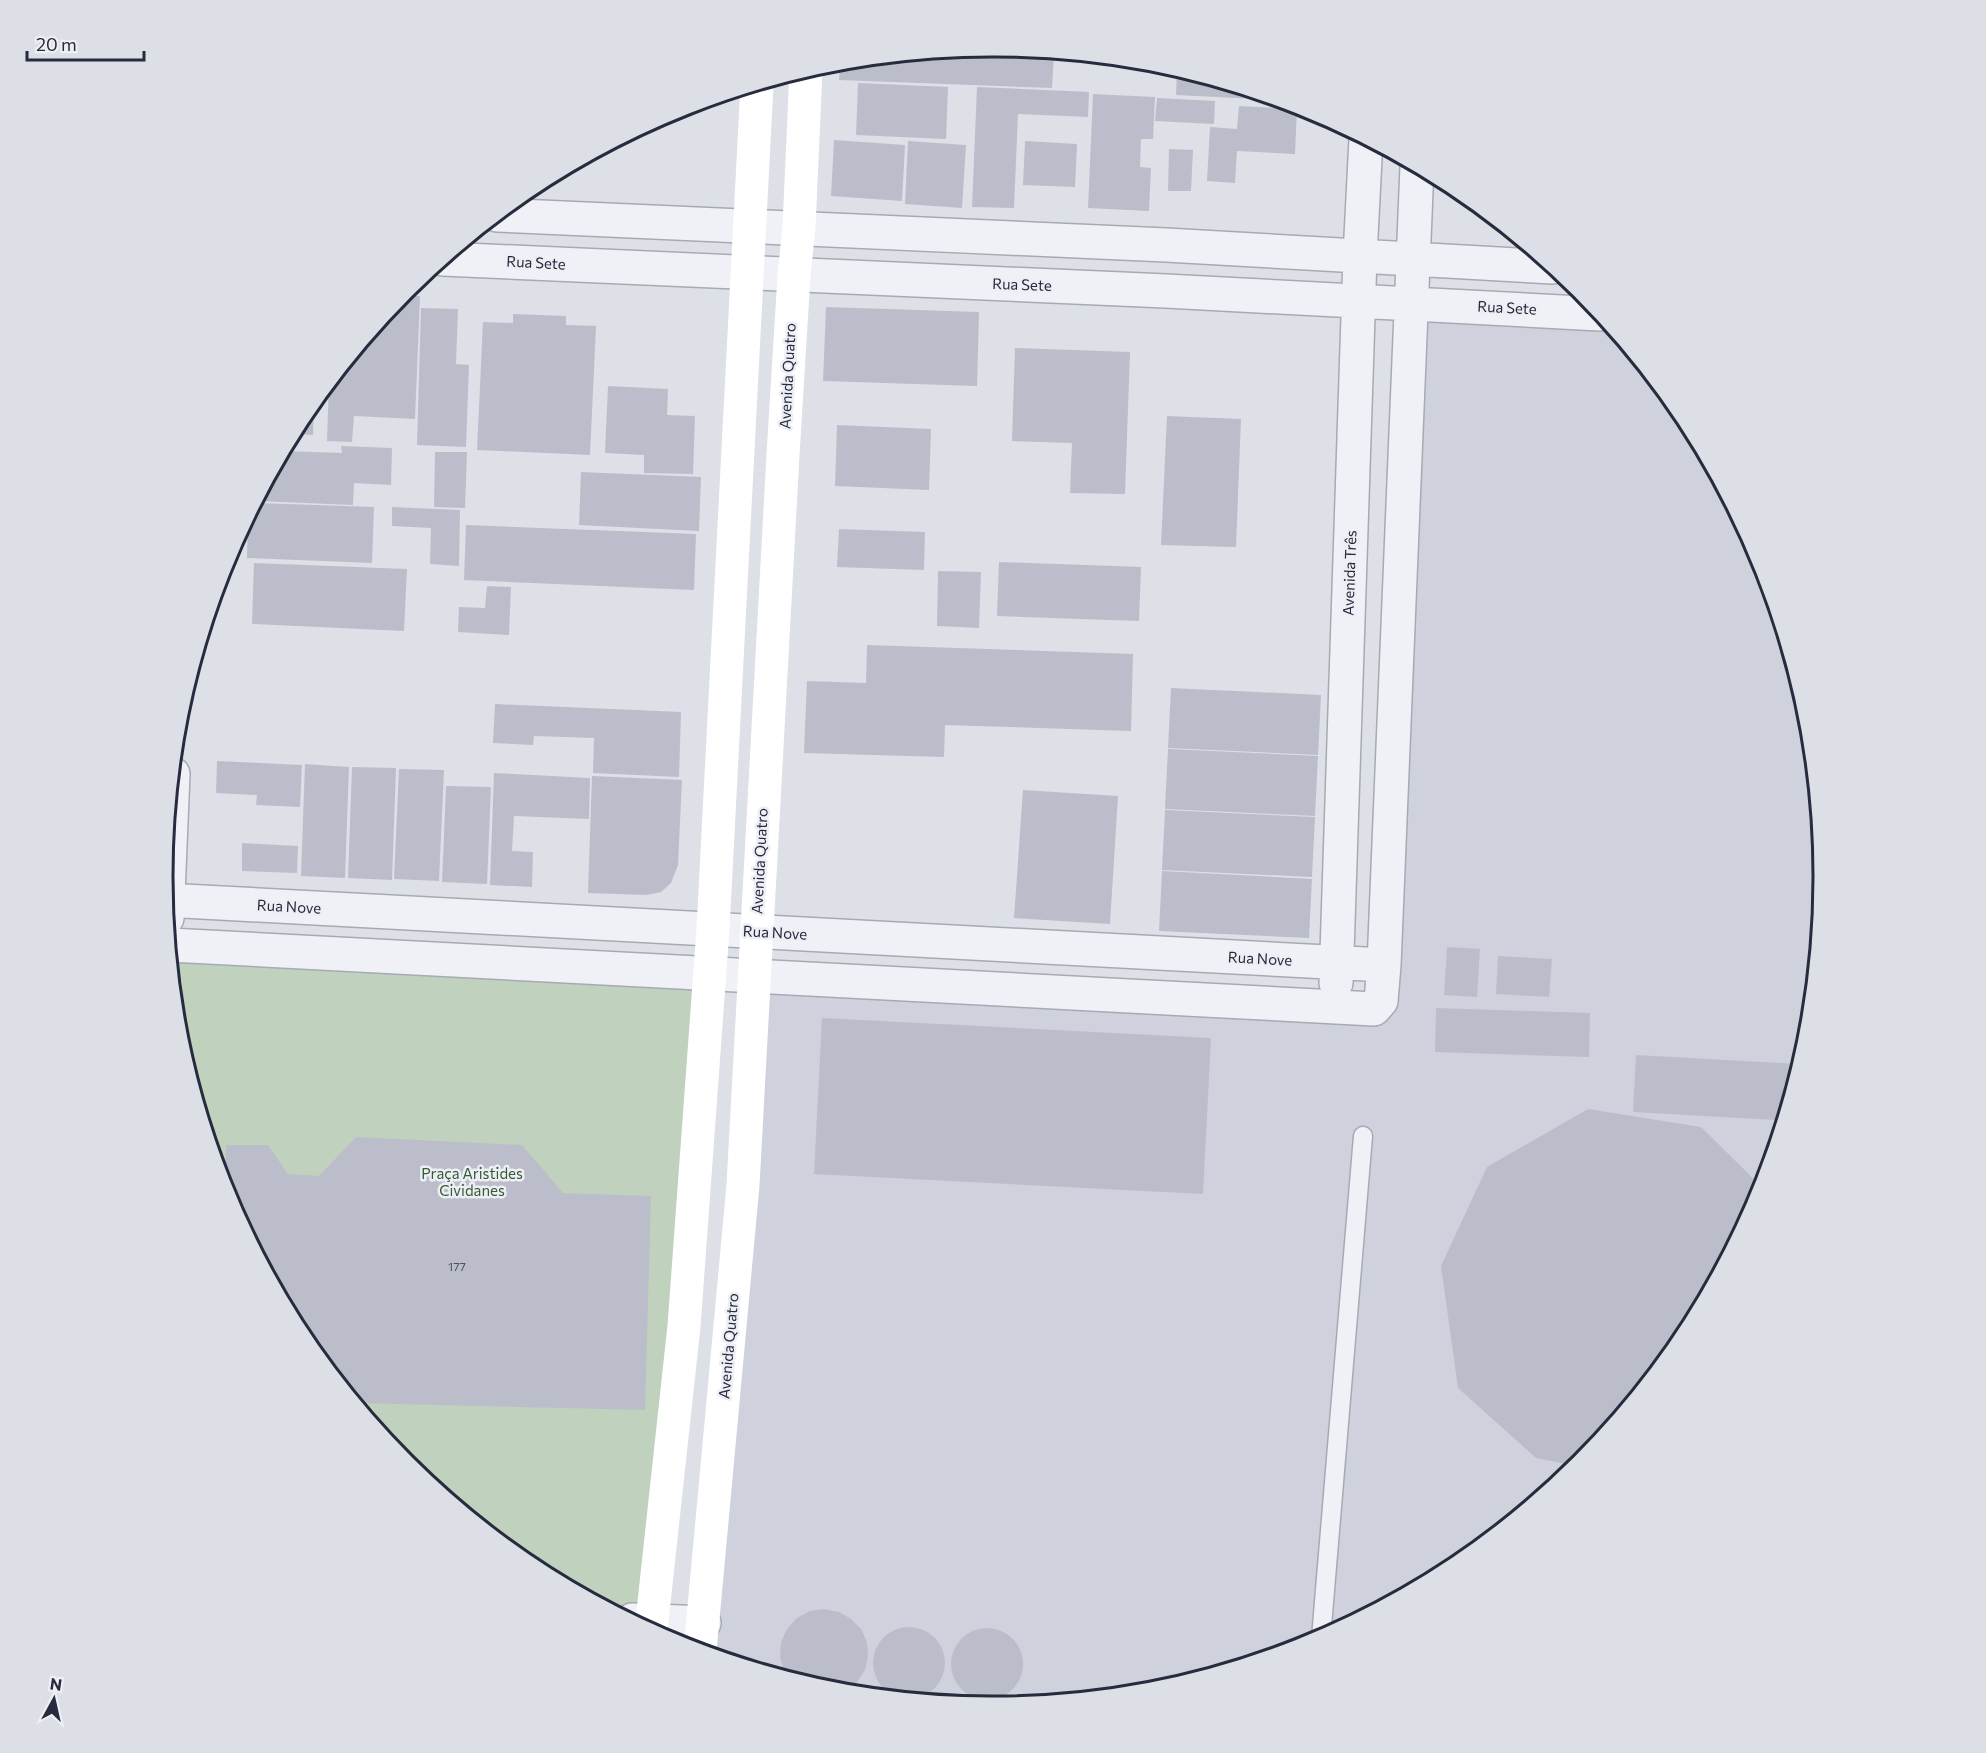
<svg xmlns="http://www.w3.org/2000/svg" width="1986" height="1753" viewBox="0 0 1986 1753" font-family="Commissioner,sans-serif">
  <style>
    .built { fill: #cfd2dc }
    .green { fill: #c0d1be }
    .building { fill: #bbbeca }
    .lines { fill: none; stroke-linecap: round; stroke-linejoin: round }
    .service-casing { stroke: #a6aab4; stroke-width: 21 }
    .minor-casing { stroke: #a6aab4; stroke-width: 36 }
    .service { stroke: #f0f1f6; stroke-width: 18 }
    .minor { stroke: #f0f1f6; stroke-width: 33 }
    .secondary { stroke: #fff; stroke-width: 33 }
    .labels { text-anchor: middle; stroke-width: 5; stroke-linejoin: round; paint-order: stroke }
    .number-label { font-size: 12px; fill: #4c5061 }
    .street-label { font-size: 15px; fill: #272b3e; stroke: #edeff5 }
    .park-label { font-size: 15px; fill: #355a34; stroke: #edeff5 }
    .rim { fill: none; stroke: #272b3e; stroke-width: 3 }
  </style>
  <rect width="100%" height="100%" fill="#dde0e7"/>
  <path class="built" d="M1416 309 1606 321 1683 416 1760 559 1807 715 1823 877 1807 1039 1760 1194 1683 1338 1580 1464 1454 1567 1310 1643 1155 1691 993 1706 831 1690 707 1653 758 981 1374 1010Z"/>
  <path class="green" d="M170 945 709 974 652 1621 632 1620 532 1566 406 1463 303 1337 226 1194 179 1038Z"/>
  <path class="building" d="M993 46 1054 53 1052 88 839 80 840 62Z
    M1177 69 1276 99V100L1176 95Z
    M858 83 948 87 946 139 856 135Z
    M977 87 1089 92 1088 117 1018 114 1014 208 972 207Z
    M1093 94 1155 97 1153 139H1141L1140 167 1151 168 1149 211 1088 208Z
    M1157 98 1215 101 1214 124 1155 121Z
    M1239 106 1297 109 1295 154 1237 151 1235 183 1207 181 1210 127 1237 129Z
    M834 140 905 145 902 201 831 196Z
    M908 141 966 145 962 208 905 204Z
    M1025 141 1077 144 1075 187 1023 185Z
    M1169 149 1193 150 1191 191H1168Z
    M401 296H420L415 419 354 416 352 442 327 441 329 383Z
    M826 307 979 312 977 386 823 381Z
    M421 308 458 309 456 364 469 365 466 447 417 445Z
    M513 314 566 316V325L596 326 590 455 477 450 483 322 513 323Z
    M1015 348 1130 352 1125 494 1070 493 1072 443 1012 441Z
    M608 386 668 389 667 415 695 416 693 474 644 473V455L605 453Z
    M314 402 313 435 293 434 303 415Z
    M1167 416 1241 419 1236 547 1161 545Z
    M837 425 931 429 929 490 835 486Z
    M341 446 392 448 391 485 354 483 353 505 257 501 284 451 342 453Z
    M435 452H467L465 508 434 507Z
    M581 472 701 477 699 531 579 525Z
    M256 503 374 507 372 563 247 558 248 518Z
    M392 507 460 510 459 566 430 564 431 528 392 526Z
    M466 525 696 534 694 590 464 580Z
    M839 529 925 532 924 570 837 567Z
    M999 562 1141 567 1139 621 997 616Z
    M254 563 407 569 404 631 252 624Z
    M938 571 981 572 979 628 937 626Z
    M487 586 511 587 509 635 458 632 459 607 485 608Z
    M867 645 1133 654 1131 731 945 725 944 757 804 753 807 681 866 683Z
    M1171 688 1321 695 1318 755 1168 748Z
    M495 704 681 712 679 777 593 773 594 738 534 736 533 745 493 743Z
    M1168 749 1318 756 1315 816 1165 809Z
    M217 761 302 765 300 807 256 805 257 795 216 793Z
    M305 764 349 767 345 878 301 876Z
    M352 767 396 768 392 880 348 878Z
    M399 769 444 770 439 881 394 879Z
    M494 773 590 778 589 819 514 816 512 851 533 852 532 887 490 885Z
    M592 776 682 780 678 865 671 883 661 892 647 895 588 893Z
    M446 786 491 787 487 884 442 882Z
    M1023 790 1118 796 1110 924 1014 918Z
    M1165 810 1315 817 1312 877 1162 870Z
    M242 843 298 846 297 873 242 871Z
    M1162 871 1312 879 1309 938 1159 931Z
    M1447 947 1480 949 1477 997 1444 995Z
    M1498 956 1552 959 1549 997 1496 994Z
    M1436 1008 1590 1013 1589 1057 1435 1052Z
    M822 1018 1211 1038 1203 1194 814 1174Z
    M1636 1055 1799 1064 1776 1142V1120L1633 1112Z
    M1588 1109 1701 1127 1762 1187 1683 1338 1577 1466 1536 1458 1458 1388 1441 1266 1487 1167Z
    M356 1137 522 1145 563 1193 651 1196 645 1410 356 1403 303 1337 225 1191 226 1145H268L288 1174 319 1176Z
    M824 1609 839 1612 851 1619 861 1629 867 1642 868 1656 865 1670 857 1682 844 1692 831 1690 788 1677 784 1671 780 1657 781 1642 787 1629 797 1618 810 1611Z
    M873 1663a36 36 0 1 1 72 0a36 36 0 1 1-72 0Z
    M951 1664a36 36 0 1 1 72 0a36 36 0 1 1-72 0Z"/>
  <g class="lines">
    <defs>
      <path id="service" d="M1321 1638 1363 1136"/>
      <path id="minor" d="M497 215 1166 245 1553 267
        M443 259 1166 291 1600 314
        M165 900 1384 965
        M167 918 173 774
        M170 945 1374 1009 1381 1001 1384 965 1417 167
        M1336 983 1360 256 1366 139
        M632 1620 704 1623"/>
    </defs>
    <use href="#service" class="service-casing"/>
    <use href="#minor" class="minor-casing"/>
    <use href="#service" class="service"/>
    <use href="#minor" class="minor"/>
    <path class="secondary" d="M651 1630 684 1326 713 929 757 85
      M700 1651 743 1185 783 455 794 276 799 227 806 70"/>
  </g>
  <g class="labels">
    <g class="number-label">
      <text x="457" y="1271">177</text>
    </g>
    <g class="street-label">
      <text transform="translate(536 263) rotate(3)" y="5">Rua Sete</text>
      <text transform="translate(1022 285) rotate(2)" y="5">Rua Sete</text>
      <text transform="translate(1507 308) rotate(3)" y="5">Rua Sete</text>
      <text transform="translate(788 376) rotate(-87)" y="5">Avenida Quatro</text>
      <text transform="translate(1350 573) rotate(-88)" y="5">Avenida Três</text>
      <text transform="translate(760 861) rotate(-87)" y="5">Avenida Quatro</text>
      <text transform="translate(289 907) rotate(3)" y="5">Rua Nove</text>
      <text transform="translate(775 933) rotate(3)" y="5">Rua Nove</text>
      <text transform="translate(1260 959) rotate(3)" y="5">Rua Nove</text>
      <text transform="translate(729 1346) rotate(-85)" y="5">Avenida Quatro</text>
    </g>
    <g class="park-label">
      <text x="472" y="1179">Praça Aristides<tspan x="472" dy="17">Cividanes</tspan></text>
    </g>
  </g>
  <path d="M0 0H1986V1753H0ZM992 57H994A819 819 0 0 1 1813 876V877A819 819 0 0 1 994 1696H992A819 819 0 0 1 173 877V876A819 819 0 0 1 992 57Z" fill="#dddfe6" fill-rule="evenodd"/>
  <path class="rim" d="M992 57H994A819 819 0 0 1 1813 876V877A819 819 0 0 1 994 1696H992A819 819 0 0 1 173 877V876A819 819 0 0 1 992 57Z"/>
  <g transform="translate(54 1699) rotate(8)" stroke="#edeff5" stroke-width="4.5" paint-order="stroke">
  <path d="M0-4.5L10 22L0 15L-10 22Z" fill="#272b3e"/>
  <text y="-9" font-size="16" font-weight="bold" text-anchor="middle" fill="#272b3e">N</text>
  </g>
  <path d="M27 51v9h117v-9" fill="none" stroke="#272b3e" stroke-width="3"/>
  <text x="36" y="51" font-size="18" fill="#272b3e" stroke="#edeff5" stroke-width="4.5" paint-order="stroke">20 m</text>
</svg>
